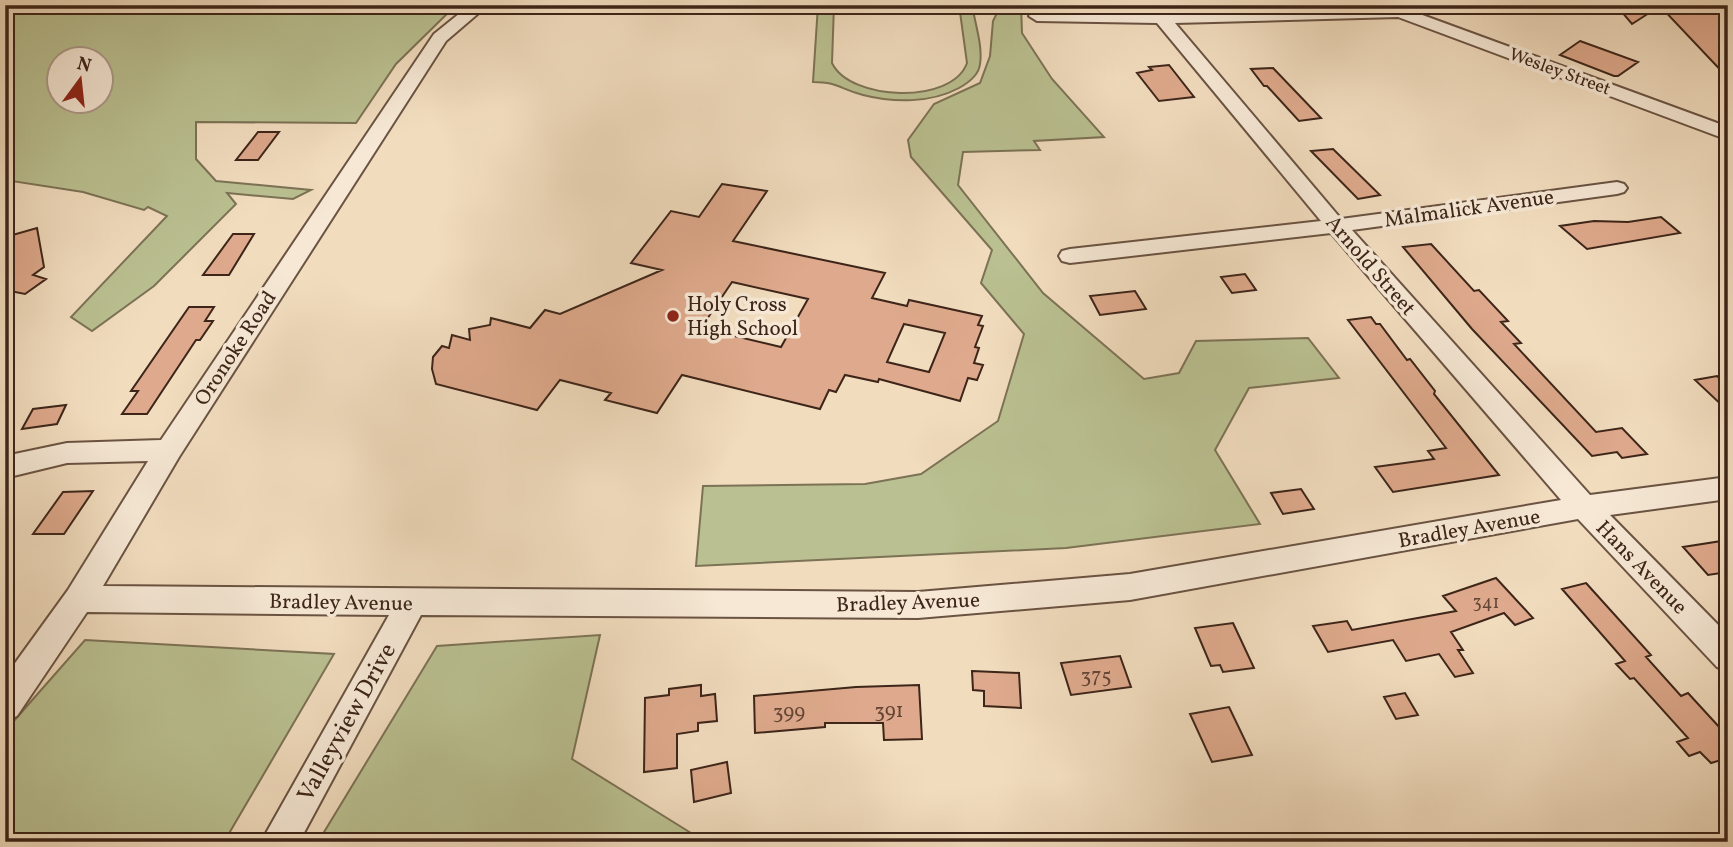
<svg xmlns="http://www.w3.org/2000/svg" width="1733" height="847" viewBox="0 0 1733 847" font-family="Vollkorn,serif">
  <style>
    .green { fill: #bac091; stroke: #7c7255; stroke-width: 2; fill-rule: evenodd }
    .building { fill: #dea98c; stroke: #3d2519; stroke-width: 2; fill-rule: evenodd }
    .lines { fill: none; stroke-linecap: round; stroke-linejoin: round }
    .minor-casing { stroke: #6a5342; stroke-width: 4 }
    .minor { fill: #f6e8d5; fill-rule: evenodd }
    .poi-dot { fill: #8f2418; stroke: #f6e8d5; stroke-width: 2.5 }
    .labels { text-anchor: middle; stroke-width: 7; stroke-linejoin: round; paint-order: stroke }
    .far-street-label { font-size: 18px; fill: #3d2519; stroke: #f6e8d5 }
    .number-label { font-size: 18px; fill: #654636 }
    .street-label { font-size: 21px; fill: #3d2519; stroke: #f6e8d5 }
    .poi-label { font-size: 21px; fill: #3d2519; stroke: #f6e8d5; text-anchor: start }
    .near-number-label { font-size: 21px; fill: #654636 }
    .near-street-label { font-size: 24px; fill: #3d2519; stroke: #f6e8d5 }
  </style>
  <rect width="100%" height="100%" fill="#f1dcbe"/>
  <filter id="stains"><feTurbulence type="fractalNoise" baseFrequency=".00286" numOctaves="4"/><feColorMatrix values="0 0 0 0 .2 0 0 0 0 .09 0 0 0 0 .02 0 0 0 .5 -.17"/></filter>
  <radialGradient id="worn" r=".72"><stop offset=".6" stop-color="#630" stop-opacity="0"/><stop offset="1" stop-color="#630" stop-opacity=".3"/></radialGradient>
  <path class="green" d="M5 5H456L396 64 356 123 196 122V159L216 181 311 190 293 199 227 193 236 204 154 286 92 331 71 317 167 216 148 207 144 210 83 192 5 180ZM60 60H102V102H60Z
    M818 5H834L832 63C850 101 952 105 967 63L959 5H972C975 23 983 47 980 64 979 75 968 83 959 88 931 103 894 103 863 95 840 89 838 82 813 82Z
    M1001 5H1021L1022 33 1052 79 1104 137 1034 141 1040 150 963 152 958 185 1043 293 1144 379 1179 373 1196 341 1308 338 1339 378 1249 388 1215 450 1260 524 1066 548 696 566 703 486 865 484 921 474 998 421 1024 334 981 283 992 250 911 157 908 140 934 104 980 83 990 56 993 21Z
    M600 635 572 759 691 833 679 842H318L437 646Z
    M85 640 334 654 224 842H5V731Z"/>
  <path class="building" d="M1616 5H1682L1693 10 1728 12V78L1660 6 1632 24Z
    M1580 41 1638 62 1618 76H1614L1560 55Z
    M1169 65 1194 97 1159 101 1137 73 1152 70 1149 67Z
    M1273 68 1321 118 1299 121 1267 86H1264L1251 69Z
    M258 132H279L258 160H236Z
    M1333 149 1380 195 1358 199 1311 151Z
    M722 184 767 191 733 241 885 273 872 298 907 306 909 300 982 316 978 325 983 326 975 347 979 348 974 363 983 365 977 380 968 378 960 401 879 379 878 382 845 375 836 392 829 390 820 409 682 375 657 413 605 400 611 393 560 380 537 410 436 384 432 369 433 357 442 346 449 348 452 335 470 340 469 329 490 325 491 318 530 328 545 310 560 314 662 270 631 263 671 211 699 217ZM732 282 808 299 781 347 701 328ZM904 324 945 333 929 372 887 362Z
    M1661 217 1680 233 1587 249 1560 226 1594 221 1628 222Z
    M37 228 44 267 33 275 46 279 25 294 5 290V276L13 271 9 236Z
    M233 234H254L229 275H203Z
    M1431 244 1474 291 1479 290 1508 321 1501 322 1521 343 1514 344 1596 432 1622 428 1647 454 1622 458 1617 452 1592 456 1472 329 1403 247Z
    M1245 274 1256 290 1232 293 1221 277Z
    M1135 291 1146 309 1100 315 1090 296Z
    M189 307H214L205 321H213L200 340H196L147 414H122L138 391H131Z
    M1371 317 1376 324H1380L1407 360 1410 359 1435 391 1434 394 1499 475 1393 492 1375 467 1434 459 1428 451 1446 448 1348 320Z
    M1717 376 1728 386V411L1695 380Z
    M66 405 57 424 22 429 33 409Z
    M1301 489 1314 509 1283 514 1271 493Z
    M93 491 64 534H33L63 492Z
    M1728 540V572L1708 575 1683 547Z
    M1496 578 1533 618 1515 625 1504 613 1451 632 1463 650H1458L1473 673 1455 677 1439 654 1406 661 1393 640 1328 652 1313 626 1347 621 1352 630 1456 611 1443 596Z
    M1586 583 1651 655 1646 657 1681 696 1688 693 1721 729 1728 727V758L1711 763 1700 752 1689 756 1677 742 1688 738 1634 678 1630 679 1616 664 1625 661 1562 589Z
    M1233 623 1254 668 1223 672 1220 665 1211 666 1195 628Z
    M1120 656 1131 687 1071 695 1061 663Z
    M972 671 1019 673 1021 708 984 706V691L973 690Z
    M701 685V696L715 694 717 721 698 723V731L677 734V768L644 772 645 698 669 695V689Z
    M919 685 922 739 884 740 883 723H825V727L755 733 754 696 856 687Z
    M1405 693 1418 715 1396 719 1384 697Z
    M1229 707 1252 755 1212 762 1190 714Z
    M727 762 731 793 694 802 691 770Z"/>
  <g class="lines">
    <defs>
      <path id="minor" d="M470 5H488L446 41 179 457 103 586 918 592 1130 574 1561 500 1331 233 1070 263 1062 261 1059 256 1062 251 1070 249 1321 221 1157 23 1037 21 1029 16 1031 13H1162L1403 5 1406 9 1728 127V140L1398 17 1175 23 1341 219 1617 182 1624 184 1627 188 1624 192 1617 194 1352 230 1590 495 1728 477V499L1610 515 1728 635V671L1717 667 1578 519 1130 600 918 618 421 615 299 842H261L389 615 87 612 17 716 5 721V677L68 590 148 461 67 463 5 478V456L67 443 161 440 434 34Z"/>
    </defs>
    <use href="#minor" class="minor-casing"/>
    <use href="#minor" class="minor"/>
  </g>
  <circle class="poi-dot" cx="673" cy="316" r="7"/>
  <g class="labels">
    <g class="far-street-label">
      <text transform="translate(1560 71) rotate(20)" y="6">Wesley Street</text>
    </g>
    <g class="number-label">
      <text x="1486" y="608">341</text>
    </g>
    <g class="street-label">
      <text transform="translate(1469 208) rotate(-8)" y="7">Malmalick Avenue</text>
      <text transform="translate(1371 265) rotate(49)" y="7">Arnold Street</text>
      <text transform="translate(235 348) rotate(-57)" y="7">Oronoke Road</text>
      <text transform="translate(1469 528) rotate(-10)" y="7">Bradley Avenue</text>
      <text transform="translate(1642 567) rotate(46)" y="7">Hans Avenue</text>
      <text transform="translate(341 602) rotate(1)" y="7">Bradley Avenue</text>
      <text transform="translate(908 602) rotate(-2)" y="7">Bradley Avenue</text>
    </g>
    <g class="poi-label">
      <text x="687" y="311">Holy Cross<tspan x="687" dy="24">High School</tspan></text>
    </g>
    <g class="near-number-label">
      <text x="1096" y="682">375</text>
      <text x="889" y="717">391</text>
      <text x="789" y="718">399</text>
    </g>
    <g class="near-street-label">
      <text transform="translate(346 722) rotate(-61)" y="8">Valleyview Drive</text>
    </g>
  </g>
  <rect width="1733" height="847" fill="none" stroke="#f1dcbe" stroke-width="28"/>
  <rect x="7" y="7" width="1719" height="833" fill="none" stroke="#3d2519" stroke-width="3.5"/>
  <rect x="14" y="14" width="1705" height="819" fill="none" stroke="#3d2519" stroke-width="2"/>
  <g transform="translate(80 80) rotate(15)"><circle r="33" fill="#f6e8d5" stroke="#ac9a8a" stroke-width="2"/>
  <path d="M0-5L12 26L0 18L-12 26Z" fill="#8f2418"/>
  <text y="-10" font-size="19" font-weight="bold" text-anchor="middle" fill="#3d2519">N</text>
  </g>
  <rect width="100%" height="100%" filter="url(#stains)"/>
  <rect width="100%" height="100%" fill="url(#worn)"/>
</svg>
